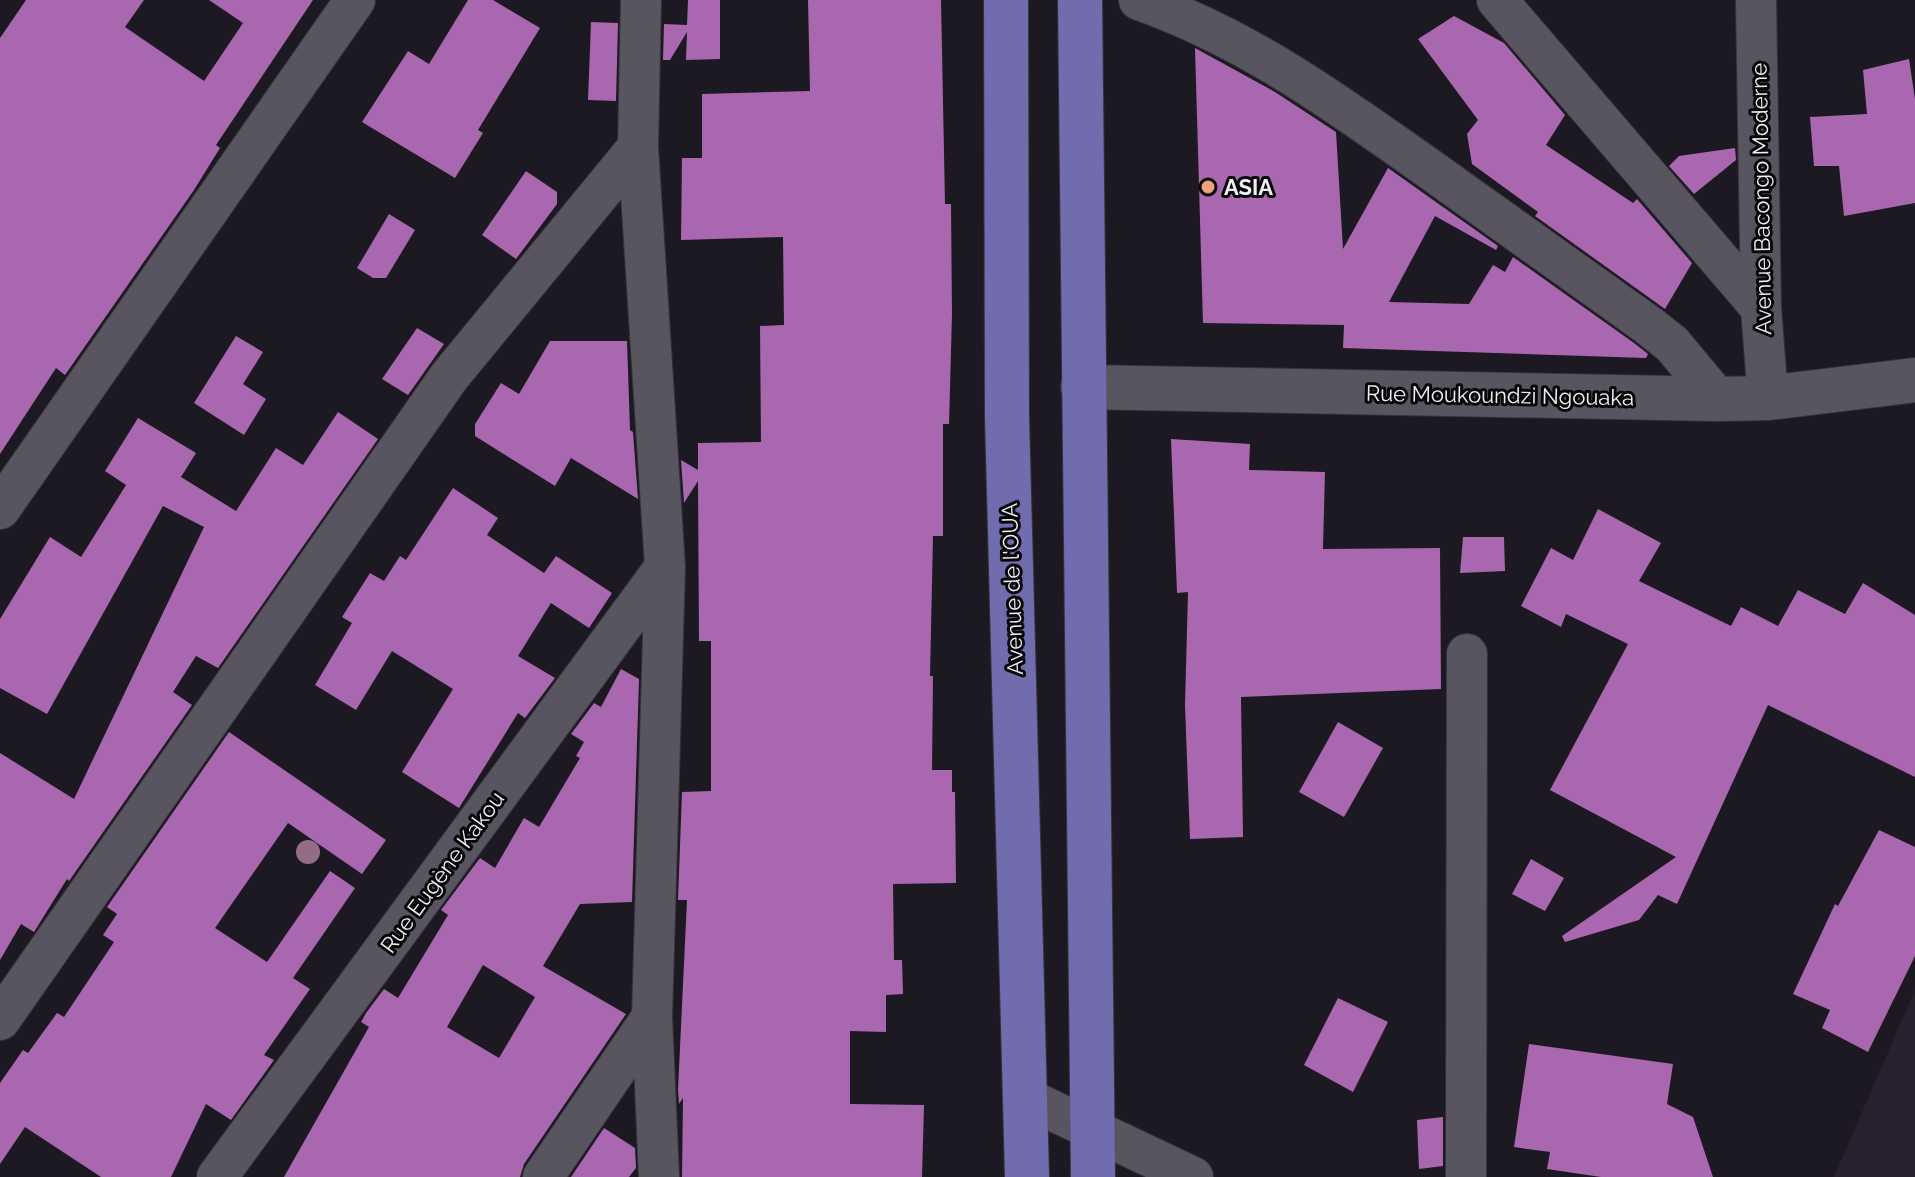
<svg xmlns="http://www.w3.org/2000/svg" width="1915" height="1177" viewBox="0 0 1915 1177" font-family="Raleway,sans-serif">
  <style>
    .built { fill: #27212f }
    .building { fill: #a967b0; fill-rule: evenodd }
    .lines { fill: none; stroke-linecap: round; stroke-linejoin: round }
    .minor-casing { stroke: #36343b; stroke-width: 42 }
    .tertiary-casing { stroke: #36343b; stroke-width: 46 }
    .primary-casing { stroke: #36343b; stroke-width: 46 }
    .minor { stroke: #595560; stroke-width: 40 }
    .tertiary { stroke: #595560; stroke-width: 44 }
    .primary { stroke: #706cad; stroke-width: 44 }
    .tree { fill: #946c86 }
    .poi-dot { fill: #f2a17e; stroke: #070609; stroke-width: 3 }
    .labels { text-anchor: middle; stroke-width: 6; stroke-linejoin: round; paint-order: stroke }
    .poi-label { font-size: 22px; font-weight: bold; fill: #f1eef5; stroke: #070609; text-anchor: start }
    .street-label { font-size: 22px; fill: #f1eef5; stroke: #070609 }
  </style>
  <rect width="100%" height="100%" fill="#1d1922"/>
  <path class="built" d="M1915 990V1177H1834Z"/>
  <path class="building" d="M26 0H144L125 27 204 81 243 23 209 0H313L216 145 220 148 194 190 65 375 56 368 0 454V38Z
    M468 0H493L540 28 478 130 483 133 455 178 362 122 408 51 429 64Z
    M688 0H720V59L686 60 687 32 670 60H663L664 24 687 25Z
    M808 0H941L945 204H951L952 314 949 424H943V536H933L930 676H933L932 770H952V792H955L956 883 893 884 894 960H902L903 994 886 995V1032L850 1031V1104L924 1105 922 1177H682L683 1098 679 1104 678 1090 687 900H678L682 792 711 791V641H699L698 481 684 503 681 460 698 470V443L761 442 760 326 784 325 783 237 681 240 682 158H702V94L810 91Z
    M1454 16 1504 43 1565 115 1546 145 1633 203 1637 199 1692 263 1665 309 1535 216 1538 212 1472 164 1467 134 1478 120 1418 39Z
    M591 22 618 23 616 101 588 100Z
    M1195 48 1275 92 1336 132 1343 249 1388 168 1498 246 1496 250 1435 216 1389 302 1469 304 1493 265 1505 272 1513 257 1634 343 1648 354 1646 358 1343 348 1344 325 1203 323Z
    M1909 59 1915 99V203L1844 216 1839 166H1814L1810 117 1867 114 1863 70Z
    M1735 148 1736 160 1694 194 1669 166 1679 156Z
    M526 171 557 192V204L516 259 482 235Z
    M389 214 415 230 386 278H373L357 268Z
    M417 328 444 344 408 395 382 379Z
    M236 336 263 352 243 384 266 399 244 435 194 403Z
    M550 341H627L630 430 633 432 638 499 571 458 555 486 475 436V424L501 383 519 394Z
    M338 412 378 439 218 668 196 656 173 692 192 705 69 881 67 879 34 932 21 924 0 960V753L74 799 204 527 163 506 47 714 0 688V619L50 537 81 557 126 485 105 471 138 418 196 453 181 477 236 511 276 448 303 465Z
    M1171 439 1250 444 1249 470 1325 472 1323 549 1440 548 1441 689 1241 697 1243 837 1190 839 1185 705 1188 592 1177 593Z
    M453 488 498 518 487 535 544 573 556 556 612 593 589 628 551 603 518 656 555 678 525 718 518 713 459 808 402 772 453 689 392 651 356 710 315 685 352 623 342 617 370 573 384 581 400 556 406 560Z
    M1598 509 1661 543 1639 581 1731 626 1741 607 1778 626 1798 590 1845 614 1863 583 1915 615V777L1768 705 1677 904 1658 895 1639 920 1565 942 1562 936 1676 857 1550 790 1628 644 1566 614 1561 627 1521 606 1551 548 1573 560Z
    M1463 537H1504L1505 571 1460 573Z
    M621 669 639 679 632 902 580 904 543 966 626 1014 524 1164 520 1177H284L369 1027 361 1022 366 1013 384 989 398 998 448 915 441 910 480 858 495 868 524 818 539 827 580 758 576 756 584 742 571 734 594 703 601 707ZM483 965 535 997 499 1058 447 1027Z
    M1338 722 1383 748 1344 817 1299 792Z
    M229 732 386 840 362 874 288 823 215 928 267 962 330 871 355 888 293 978 310 989 264 1055 274 1060 231 1120 206 1104 171 1177H101L25 1127 0 1164V1083L23 1050 28 1053 57 1013 64 1017 114 942 103 935 117 914 107 907Z
    M1879 830 1915 847V956L1868 1052 1822 1028 1830 1010 1793 994 1835 904 1838 906Z
    M1531 859 1564 878 1545 911 1512 894Z
    M1338 998 1388 1022 1353 1092 1304 1065Z
    M1529 1044 1673 1064 1667 1104 1693 1117 1713 1177H1601L1547 1169 1550 1152 1514 1147Z
    M1443 1117V1166L1419 1169 1417 1120Z
    M604 1128 635 1148 636 1168 629 1177H571Z"/>
  <g class="lines">
    <defs>
      <path id="minor" d="M641 0 638 147 665 567 652 1017 659 1177
        M1139 0C1246 38 1332 100 1424 165 1498 218 1573 271 1648 325L1672 344 1718 399
        M1497 0 1761 308
        M1756 0 1761 308 1768 398
        M0 509 355 0
        M0 1020 449 377 638 147
        M1026 1098 1193 1177
        M217 1177 665 567
        M543 1177 652 1017
        M1466 1177 1467 654"/>
      <path id="tertiary" d="M1083 387 1718 399 1768 398 1915 380"/>
      <path id="primary" d="M1006 0 1007 417 1027 1177
        M1080 0 1093 1177"/>
    </defs>
    <use href="#minor" class="minor-casing"/>
    <use href="#tertiary" class="tertiary-casing"/>
    <use href="#primary" class="primary-casing"/>
    <use href="#minor" class="minor"/>
    <use href="#tertiary" class="tertiary"/>
    <use href="#primary" class="primary"/>
  </g>
  <circle class="tree" cx="308" cy="852" r="12"/>
  <circle class="poi-dot" cx="1208" cy="187" r="8"/>
  <g class="labels">
    <g class="poi-label">
      <text x="1224" y="195">ASIA</text>
    </g>
    <g class="street-label">
      <text transform="translate(1761 199) rotate(-91)" y="8">Avenue Bacongo Moderne</text>
      <text transform="translate(1500 395) rotate(1)" y="8">Rue Moukoundzi Ngouaka</text>
      <text transform="translate(1012 589) rotate(-92)" y="8">Avenue de l'OUA</text>
      <text transform="translate(442 872) rotate(-54)" y="8">Rue Eugène Kakou</text>
    </g>
  </g>
</svg>
